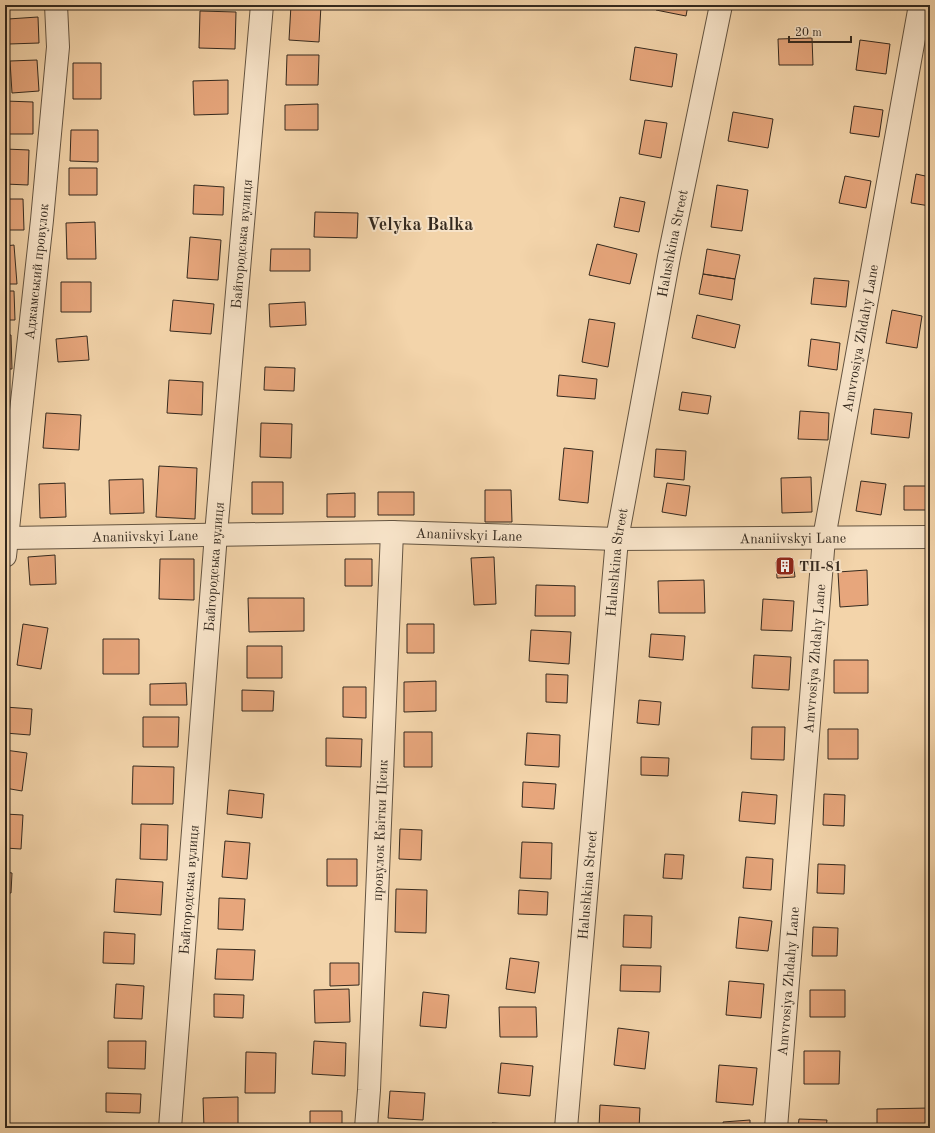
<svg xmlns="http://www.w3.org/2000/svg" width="935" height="1133" viewBox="0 0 935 1133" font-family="'Old Standard TT',serif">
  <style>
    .building { fill: #e7a67c; stroke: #34291e }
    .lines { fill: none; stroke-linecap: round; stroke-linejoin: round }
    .street-casing { stroke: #645441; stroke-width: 24 }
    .street { stroke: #f7e3c8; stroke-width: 22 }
    .labels { text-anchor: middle; stroke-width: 4; stroke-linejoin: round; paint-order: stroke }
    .street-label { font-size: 14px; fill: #34291e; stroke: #f7e3c8 }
    .poi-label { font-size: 14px; font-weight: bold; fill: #34291e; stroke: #f7e3c8; text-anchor: start }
    .district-label { font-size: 18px; font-weight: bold; fill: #34291e; stroke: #f7e3c8 }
  </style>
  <rect width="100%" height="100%" fill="#f3d4aa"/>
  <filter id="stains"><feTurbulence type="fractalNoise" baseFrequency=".005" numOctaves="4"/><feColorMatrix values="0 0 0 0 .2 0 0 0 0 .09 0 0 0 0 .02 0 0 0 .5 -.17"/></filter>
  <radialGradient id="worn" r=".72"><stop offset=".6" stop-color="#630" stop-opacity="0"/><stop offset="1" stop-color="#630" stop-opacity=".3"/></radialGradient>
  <path class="building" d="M291 5H321L319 42 289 40Z
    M657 5H688L686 16 656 10Z
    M200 11 236 12 235 49 199 48Z
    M38 17 39 43 9 44 8 19Z
    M812 38 813 65H779L778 39Z
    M860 40 890 44 886 74 856 70Z
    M635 47 677 54 672 87 630 80Z
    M287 55H319L318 85H286Z
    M37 60 39 91 12 93 10 61Z
    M73 63H101V99H73Z
    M228 80V114L194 115 193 81Z
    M5 101 33 102V134H5Z
    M318 104V130H285V105Z
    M854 106 883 110 879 137 850 133Z
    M733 112 773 119 768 148 728 141Z
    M645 120 667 123 661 158 639 154Z
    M71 130H98V162L70 161Z
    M5 149 29 150 28 185 5 184Z
    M69 168H97V195H69Z
    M916 174 930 177V206L911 203Z
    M845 176 871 181 866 208 839 203Z
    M194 185 224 187 223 215 193 214Z
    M717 185 748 190 742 231 711 227Z
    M620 197 645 202 639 232 614 227Z
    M5 199H23L24 230H5Z
    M315 212 358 213 357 238 314 237Z
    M95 222 96 259H67L66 223Z
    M190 237 221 240 218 280 187 278Z
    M597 244 637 254 630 284 589 275Z
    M14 245 17 284H5V246Z
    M271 249H310V271H270Z
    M707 249 740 255 735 279 703 274Z
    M703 274 735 279 732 300 699 294Z
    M814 278 849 281 846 307 811 304Z
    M61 282H91V312H61Z
    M5 291H14L15 320H5Z
    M173 300 214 304 211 334 170 331Z
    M305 302 306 325 270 327 269 304Z
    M892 310 922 316 917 348 886 343Z
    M697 315 740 325 735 348 692 338Z
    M589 319 615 323 608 367 582 362Z
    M5 335H11L12 369H5Z
    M87 336 89 360 58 362 56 339Z
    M811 339 840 343 837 370 808 366Z
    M265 367 295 368 294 391 264 390Z
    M559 375 597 379 595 399 557 396Z
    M169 380 203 382 202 415 167 413Z
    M682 392 711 396 708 414 679 410Z
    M874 409 912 413 909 438 871 434Z
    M800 411 829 413 828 440 798 439Z
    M46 413 81 415 79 450 43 448Z
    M261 423 292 424 291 458 260 457Z
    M564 448 593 451 588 503 559 500Z
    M656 449 686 451 684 480 654 477Z
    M159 466 197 468 195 519 156 517Z
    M811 477 812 512 782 513 781 478Z
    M143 479 144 513 110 514 109 480Z
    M861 481 886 484 881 515 856 511Z
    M252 482H283V514H252Z
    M65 483 66 517 40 518 39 484Z
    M667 483 690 486 686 516 662 512Z
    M904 486H930V510H904Z
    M485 490H511L512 522H485Z
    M378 492H414V515H378Z
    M355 493V517H327V494Z
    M55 555 56 584 30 585 28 557Z
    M494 557 496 604 474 605 471 558Z
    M160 559H194V600L159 599Z
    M345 559H372V586H345Z
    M793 560 795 577 777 578 776 562Z
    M867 570 868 605 840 607 838 572Z
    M704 580 705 613H659L658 581Z
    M536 585 575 586V616H535Z
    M248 598H304V631L249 632Z
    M763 599 794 601 792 631 761 630Z
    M23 624 48 628 41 669 17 665Z
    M407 624H434V653H407Z
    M531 630 571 632 569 664 529 661Z
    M651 634 685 636 683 660 649 657Z
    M103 639H139V674H103Z
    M247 646H282V678H247Z
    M754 655 791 657 789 690 752 688Z
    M834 660H868V693H834Z
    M546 674 568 675 567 703 546 702Z
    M436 681V711L404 712V682Z
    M186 683 187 705H150V684Z
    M343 687H366V718L343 717Z
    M242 690 274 691 273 711H242Z
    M639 700 661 702 659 725 637 723Z
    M5 707 32 709 30 735 5 733Z
    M143 717H179L178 747H143Z
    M752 727H785L784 760 751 759Z
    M828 729H858V759H828Z
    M404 732H432V767H404Z
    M527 733 560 735 559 767 525 765Z
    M326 738 362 739 361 767 326 766Z
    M5 750 27 753 22 791 5 788Z
    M641 757 669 758 668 776 641 775Z
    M133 766 174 767 173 804H132Z
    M523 782 556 784 554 809 522 807Z
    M229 790 264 794 262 818 227 814Z
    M742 792 777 795 775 824 739 821Z
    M824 794 845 795 844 826 823 825Z
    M5 814 23 815 21 849 5 848Z
    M141 824 168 825 167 860 140 859Z
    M400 829 422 830 421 860 399 859Z
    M225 841 250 843 247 879 222 877Z
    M522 842 552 843 551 879 520 878Z
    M665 854 684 855 682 879 663 878Z
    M746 857 773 859 771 890 743 888Z
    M327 859H357V886H327Z
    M818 864 845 865 844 894 817 893Z
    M5 872 12 873 11 893H5Z
    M116 879 163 882 161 915 114 912Z
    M396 889 427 890 426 933 395 932Z
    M519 890 548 892 547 915 518 914Z
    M219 898 245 899 243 930 218 929Z
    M624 915 652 916 651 948 623 947Z
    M739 917 772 921 768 951 736 948Z
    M5 922H8L9 955H5Z
    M813 927 838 928 837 956H812Z
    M104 932 135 934 134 964 103 963Z
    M217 949 255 950 253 980 215 979Z
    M510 958 539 962 535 993 506 989Z
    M330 963H359V985L330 986Z
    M621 965 661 966 660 992 620 991Z
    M927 974H930V1008H928Z
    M729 981 764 984 761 1018 726 1015Z
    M116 984 144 986 142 1019 114 1018Z
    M349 989 350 1022 315 1023 314 990Z
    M810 990H845V1017H810Z
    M423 992 449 995 446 1028 420 1026Z
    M214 994 244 995 243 1018 214 1017Z
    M499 1007H536L537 1037H500Z
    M618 1028 649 1032 645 1069 614 1065Z
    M108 1041H146L145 1069 108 1068Z
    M314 1041 346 1043 345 1076 312 1074Z
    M804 1051H840L839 1084H804Z
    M246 1052 276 1053 275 1093H245Z
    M501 1063 533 1066 530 1096 498 1093Z
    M719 1065 757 1068 753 1105 716 1102Z
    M928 1074H930V1103H927Z
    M390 1091 425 1093 423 1120 388 1118Z
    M106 1093 141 1094 140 1113 106 1112Z
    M238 1097V1128H204L203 1098Z
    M600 1105 640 1108 639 1128H599Z
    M930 1108V1128H877V1109Z
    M310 1111H342V1128H310Z
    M799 1119 827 1120 826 1128H798Z
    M750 1120V1128H724L723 1122Z
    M492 1123 523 1125 522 1128H492Z"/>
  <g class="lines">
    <defs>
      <g id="street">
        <path id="s1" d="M8 538 392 532 617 539 930 537"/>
        <path id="s2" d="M5 556 42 220 58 47 56 5"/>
        <path id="s3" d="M170 1128 216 534 262 5"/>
        <path id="s4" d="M366 1128 369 1090 392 532"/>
        <path id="s5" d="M566 1128 617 539 669 257 721 5"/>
        <path id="s6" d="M776 1128 824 538 920 5"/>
      </g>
    </defs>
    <use href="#street" class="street-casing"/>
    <use href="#street" class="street"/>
  </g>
  <defs>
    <symbol id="building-square" viewBox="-11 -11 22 22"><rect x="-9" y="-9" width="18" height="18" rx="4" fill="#8f2418" stroke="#f7e3c8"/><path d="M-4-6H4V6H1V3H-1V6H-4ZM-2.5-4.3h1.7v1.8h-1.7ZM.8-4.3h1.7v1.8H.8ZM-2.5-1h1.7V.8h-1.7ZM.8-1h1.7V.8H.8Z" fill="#fff"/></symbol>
  </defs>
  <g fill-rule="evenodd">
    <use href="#building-square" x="774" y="555" width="22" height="22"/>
  </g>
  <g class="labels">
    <g class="street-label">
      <text dy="5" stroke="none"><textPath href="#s3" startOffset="887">Байгородська вулиця</textPath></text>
      <text dy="5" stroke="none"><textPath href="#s5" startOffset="892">Halushkina Street</textPath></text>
      <text dy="5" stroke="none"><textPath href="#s2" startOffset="286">Аджамський провулок</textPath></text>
      <text dy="5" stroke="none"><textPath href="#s6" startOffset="795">Amvrosiya Zhdahy Lane</textPath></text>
      <text dy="5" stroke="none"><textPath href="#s1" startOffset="461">Ananiivskyi Lane</textPath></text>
      <text dy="5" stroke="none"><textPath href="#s1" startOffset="137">Ananiivskyi Lane</textPath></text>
      <text dy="5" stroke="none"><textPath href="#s1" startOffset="785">Ananiivskyi Lane</textPath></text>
      <text dy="5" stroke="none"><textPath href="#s5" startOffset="568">Halushkina Street</textPath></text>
      <text dy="5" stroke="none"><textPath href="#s3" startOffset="563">Байгородська вулиця</textPath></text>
      <text dy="5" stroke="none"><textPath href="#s6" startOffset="471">Amvrosiya Zhdahy Lane</textPath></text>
      <text dy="5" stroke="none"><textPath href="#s4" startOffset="298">провулок Квітки Цісик</textPath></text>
      <text dy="5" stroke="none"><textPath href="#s5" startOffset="244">Halushkina Street</textPath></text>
      <text dy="5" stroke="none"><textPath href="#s3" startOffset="239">Байгородська вулиця</textPath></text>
      <text dy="5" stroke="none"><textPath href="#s6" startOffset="147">Amvrosiya Zhdahy Lane</textPath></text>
    </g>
    <g class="poi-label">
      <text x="799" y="571">ТП-81</text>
    </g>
    <g class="district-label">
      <text x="420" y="230">Velyka Balka</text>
    </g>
  </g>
  <rect width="935" height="1133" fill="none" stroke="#f3d4aa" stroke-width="20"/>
  <rect x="6" y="6" width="923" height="1121" fill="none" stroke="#34291e" stroke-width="2"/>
  <rect x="10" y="10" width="915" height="1113" fill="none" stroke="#34291e"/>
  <path d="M789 36v6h62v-6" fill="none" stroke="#34291e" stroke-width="2"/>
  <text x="795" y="36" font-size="12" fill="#34291e" stroke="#f7e3c8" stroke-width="3" paint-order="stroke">20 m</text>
  <rect width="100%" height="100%" filter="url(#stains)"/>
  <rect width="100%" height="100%" fill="url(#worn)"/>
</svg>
